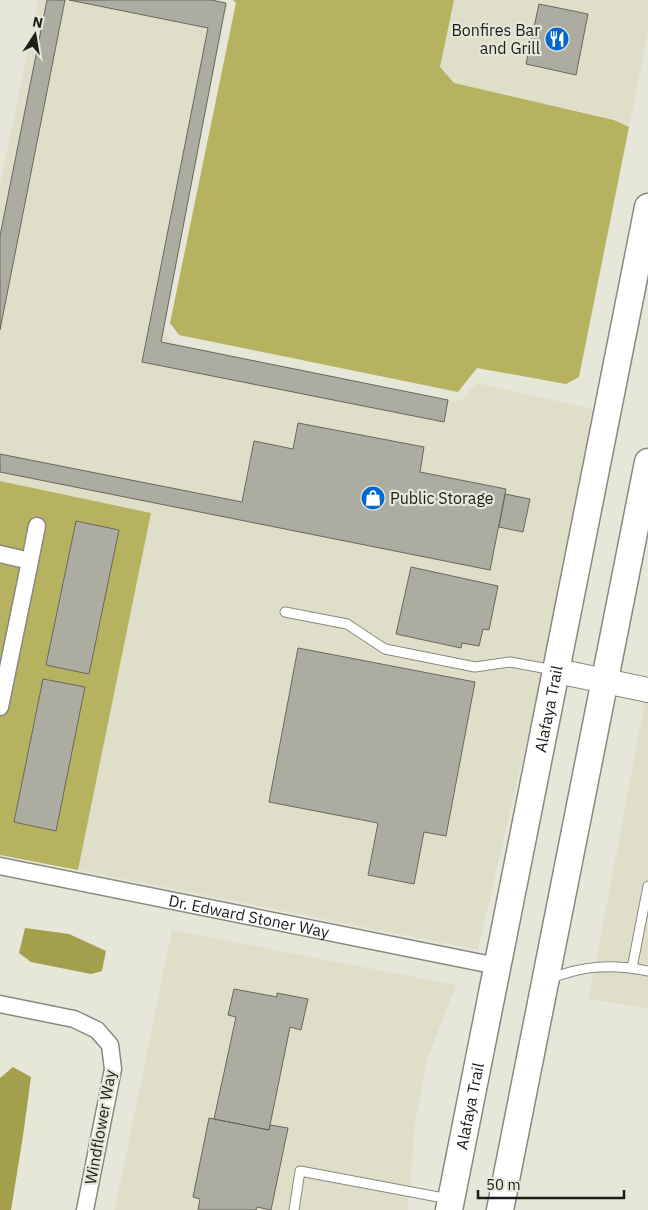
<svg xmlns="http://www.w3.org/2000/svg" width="648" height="1210" viewBox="0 0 648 1210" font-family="'IBM Plex Sans',sans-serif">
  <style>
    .built { fill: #dfdec9 }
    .forest { fill: #b7b25f }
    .water { fill: #a49f4c }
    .building { fill: #adaca0; stroke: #68685d }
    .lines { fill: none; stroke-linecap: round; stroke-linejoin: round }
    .lane-casing { stroke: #8a897d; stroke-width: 11 }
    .street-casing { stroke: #8a897d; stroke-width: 19 }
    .secondary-casing { stroke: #8a897d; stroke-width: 26 }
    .primary-casing { stroke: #8a897d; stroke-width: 29 }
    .lane { stroke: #fff; stroke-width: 9 }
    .street { stroke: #fff; stroke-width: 16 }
    .secondary { stroke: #fff; stroke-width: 24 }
    .primary { stroke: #fff; stroke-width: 26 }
    .labels { text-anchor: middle; stroke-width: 4.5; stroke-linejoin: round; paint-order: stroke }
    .poi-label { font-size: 16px; fill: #1e1e19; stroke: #e6e6d9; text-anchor: end }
    .street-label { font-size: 16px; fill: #1e1e19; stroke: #e6e6d9 }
  </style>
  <rect width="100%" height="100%" fill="#e6e6d9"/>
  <path class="built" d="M38 0H217L221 1 227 7 161 321 162 328 172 341 177 344 456 402 464 398 476 383 598 410 564 580 478 950 78 870 151 513 0 481V186Z
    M454 0H648V33L629 127 614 119 454 84 440 67Z
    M645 701 648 702V1008L589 999Z
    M172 930 456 985 427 1060 415 1123 408 1210H115Z"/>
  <path class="forest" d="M233 0H454L440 67 454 83 614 120 629 127 579 377 566 384 477 368 458 392 179 335 170 323 236 3Z
    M0 481 151 513 78 870 0 855Z"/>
  <path class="water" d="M25 928 69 934 106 951 102 971 91 974 31 962 19 953Z
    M13 1067 31 1077 23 1136 11 1210H0V1078Z"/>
  <path class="building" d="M47 0H65L0 330V236Z
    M69 0H211L226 3 161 342 448 400 444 422 142 362 208 28Z
    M539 4 588 14 576 75 526 64Z
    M298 423 424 447 420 472 506 489 490 570 0 472V454L242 502 254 441 293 449Z
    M505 494 530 499 523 532 499 527Z
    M76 521 119 530 89 674 46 665Z
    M411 567 498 586 489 630 483 629 479 646 462 643 461 648 396 634Z
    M298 648 475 682 446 836 424 832 414 884 368 875 378 823 269 802Z
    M43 679 85 687 56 831 14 822Z
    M234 989 277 997V993L308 999 301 1030 290 1027 269 1130 214 1119 236 1017 228 1015Z
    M209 1118 269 1130 270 1125 288 1128 271 1210 257 1207 256 1210H198L200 1199 193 1197Z"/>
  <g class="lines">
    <defs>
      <path id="lane" d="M285 612 347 624 385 649 475 667 510 662 554 670
        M632 968 648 886
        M550 979C583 965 613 964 648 971
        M294 1210 300 1171 449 1199"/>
      <g id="street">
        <path d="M0 554 30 561 0 707"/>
        <path d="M30 561 37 526"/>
        <path id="s1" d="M0 866 497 966"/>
        <path d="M0 1004 74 1019 97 1030 110 1045 113 1069 85 1210"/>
      </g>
      <path id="secondary" d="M557 671 648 690"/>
      <g id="primary">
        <path id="s2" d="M449 1210 648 207"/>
        <path d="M500 1210 648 462"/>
      </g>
    </defs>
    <use href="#lane" class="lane-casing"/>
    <use href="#street" class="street-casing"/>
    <use href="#secondary" class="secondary-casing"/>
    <use href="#primary" class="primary-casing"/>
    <use href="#lane" class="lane"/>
    <use href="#street" class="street"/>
    <use href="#secondary" class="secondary"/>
    <use href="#primary" class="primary"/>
  </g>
  <defs>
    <symbol id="restaurant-disc" viewBox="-11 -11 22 22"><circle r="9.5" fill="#0168d1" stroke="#e6e6d9"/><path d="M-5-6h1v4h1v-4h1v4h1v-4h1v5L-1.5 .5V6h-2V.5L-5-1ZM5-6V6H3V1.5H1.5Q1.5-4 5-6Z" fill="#fff"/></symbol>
    <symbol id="shop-disc" viewBox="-11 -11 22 22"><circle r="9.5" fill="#0168d1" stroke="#e6e6d9"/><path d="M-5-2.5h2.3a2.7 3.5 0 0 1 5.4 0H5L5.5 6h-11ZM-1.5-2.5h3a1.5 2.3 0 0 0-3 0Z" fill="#fff"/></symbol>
  </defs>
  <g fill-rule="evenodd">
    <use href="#restaurant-disc" x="543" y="25" width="28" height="28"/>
    <use href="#shop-disc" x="359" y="484" width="28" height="28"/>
  </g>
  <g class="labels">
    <g class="poi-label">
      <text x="540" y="36">Bonfires Bar<tspan x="540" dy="18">and Grill</tspan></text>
      <text x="390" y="504" text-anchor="start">Public Storage</text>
    </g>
    <g class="street-label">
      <text dy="6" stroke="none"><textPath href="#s2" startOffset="511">Alafaya Trail</textPath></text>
      <text dy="6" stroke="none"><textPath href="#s1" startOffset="254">Dr. Edward Stoner Way</textPath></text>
      <text dy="6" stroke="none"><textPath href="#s2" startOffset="106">Alafaya Trail</textPath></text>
      <text transform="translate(100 1127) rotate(-80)" y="6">Windflower Way</text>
    </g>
  </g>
  <g transform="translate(35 35) rotate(12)" stroke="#e6e6d9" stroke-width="4" paint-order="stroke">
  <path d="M0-4L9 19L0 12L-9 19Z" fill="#1e1e19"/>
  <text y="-8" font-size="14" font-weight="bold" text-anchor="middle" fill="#1e1e19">N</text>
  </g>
  <path d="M478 1190v8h146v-8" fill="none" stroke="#1e1e19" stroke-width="2.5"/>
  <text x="486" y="1190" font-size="15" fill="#1e1e19" stroke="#e6e6d9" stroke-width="4" paint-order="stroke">50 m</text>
</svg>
